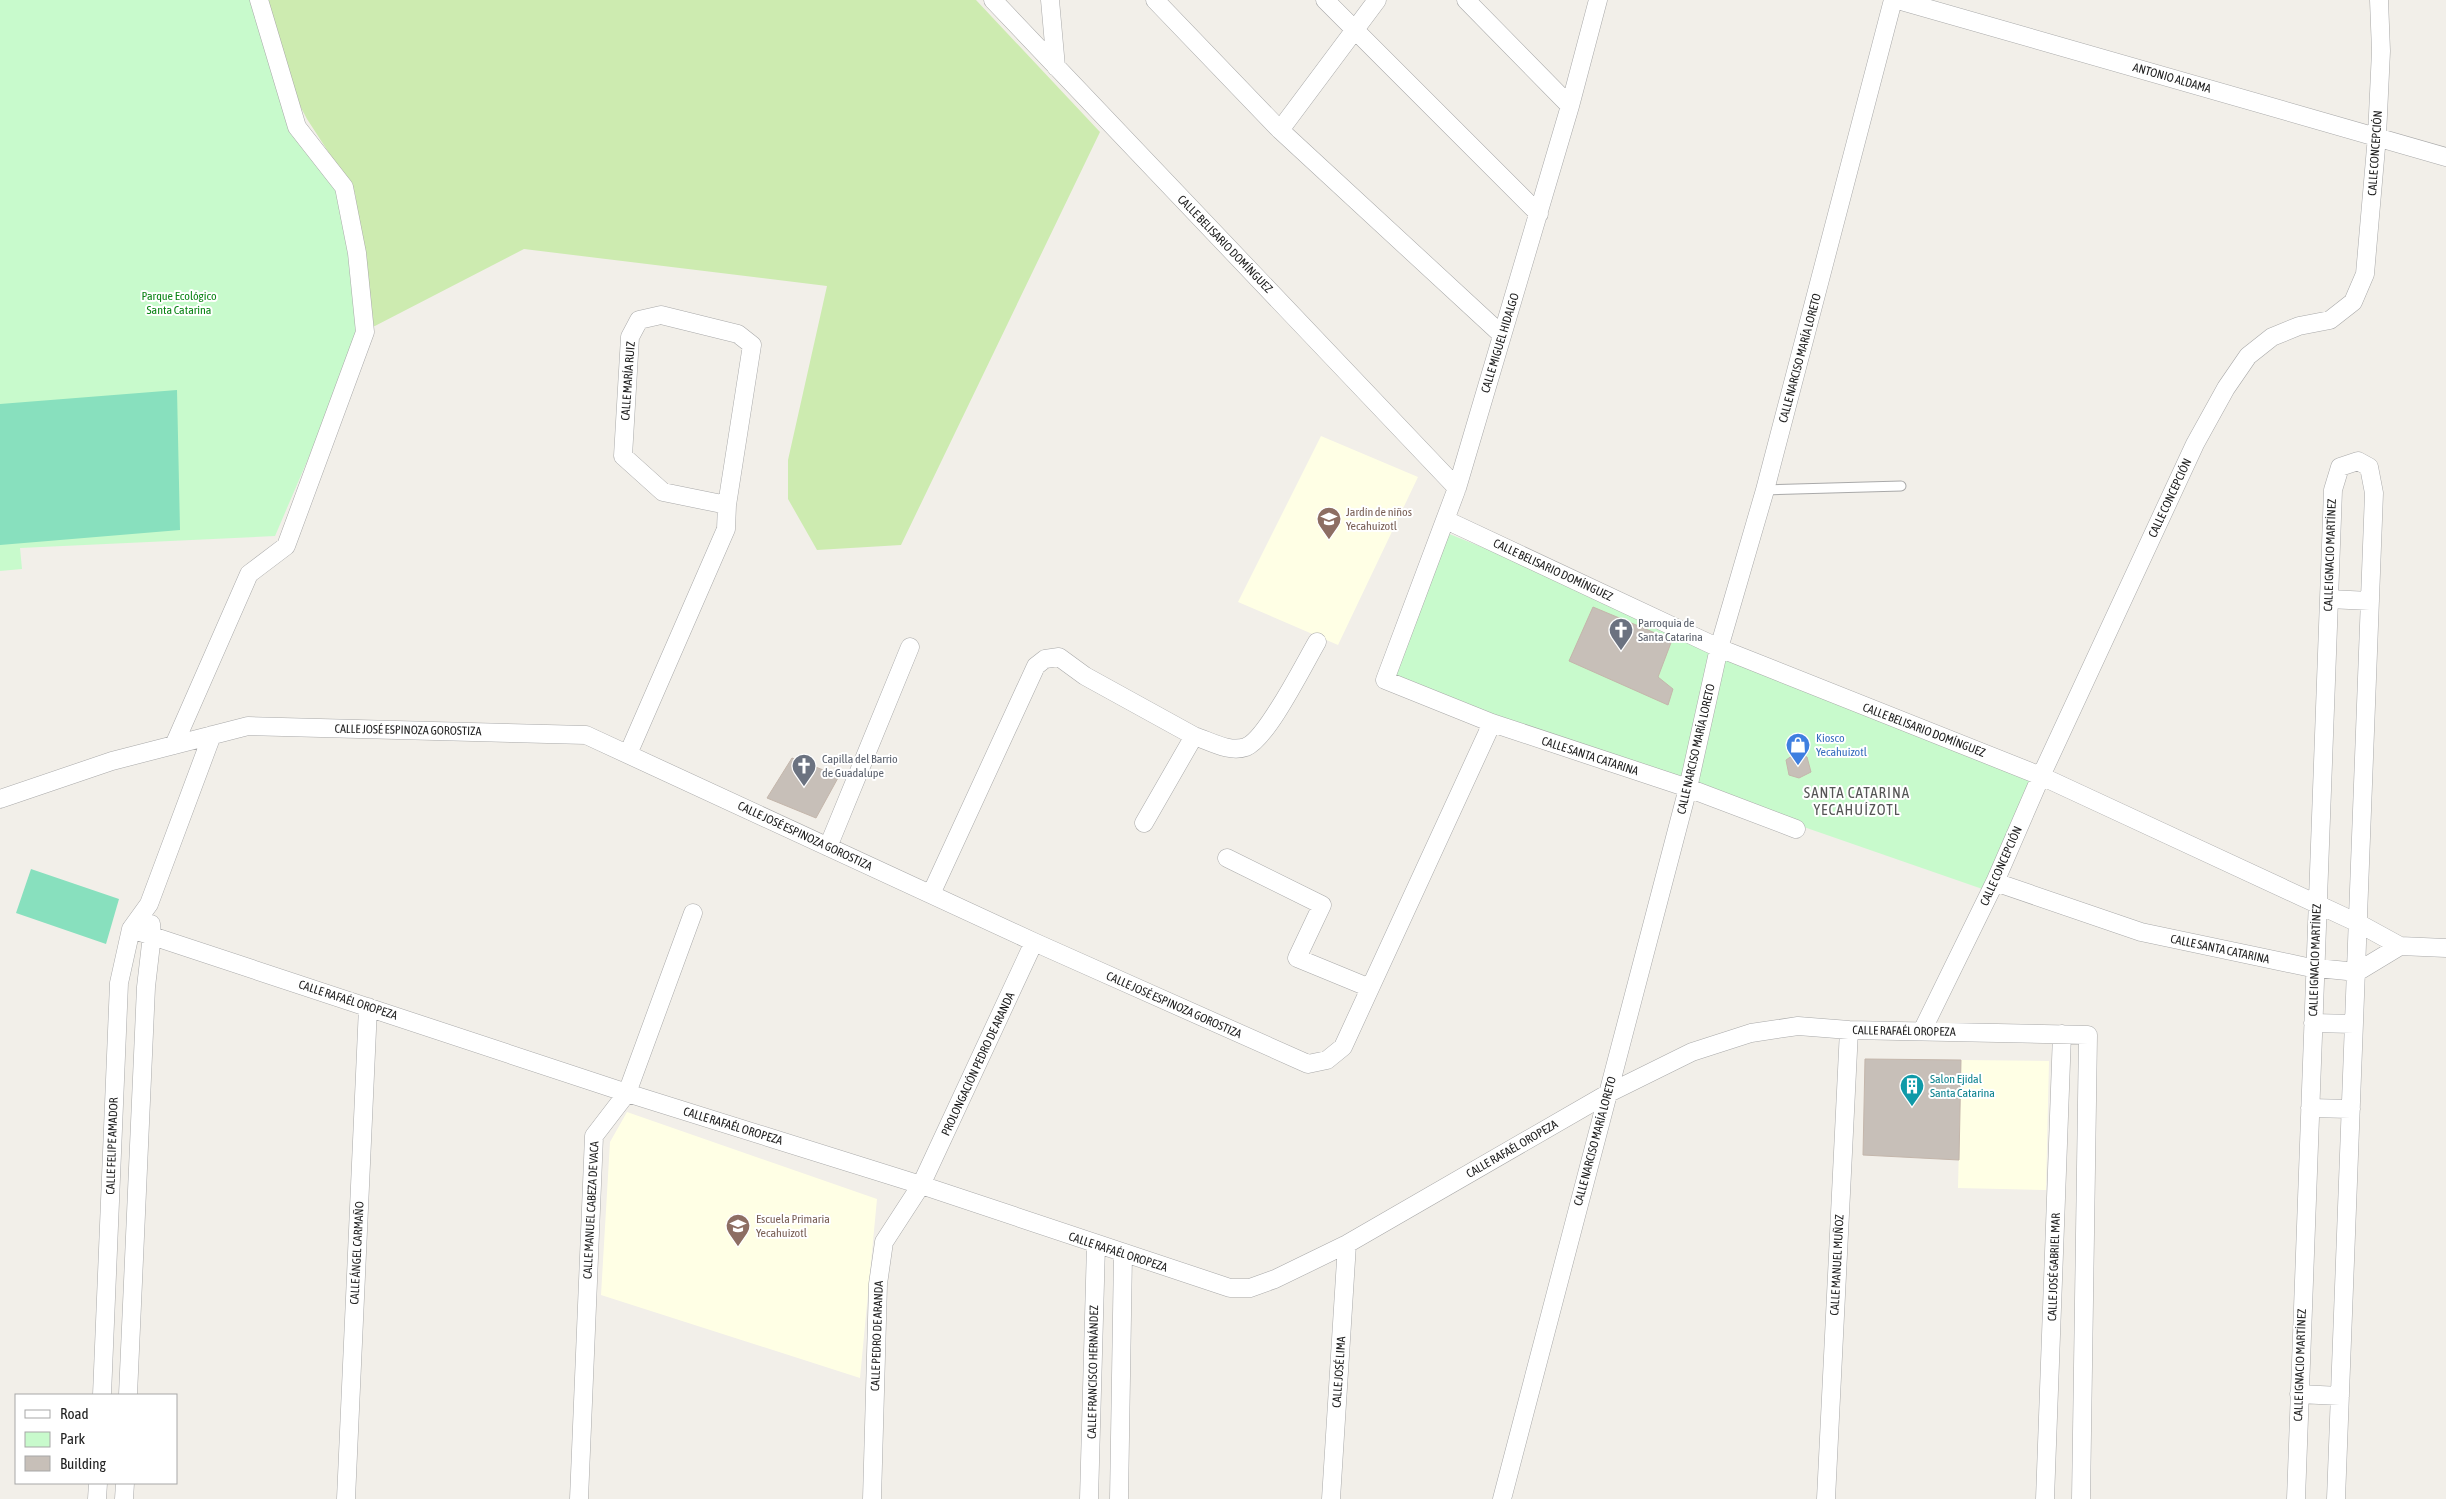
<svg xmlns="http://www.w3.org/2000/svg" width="2446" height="1499" viewBox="0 0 2446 1499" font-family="'Asap Condensed',sans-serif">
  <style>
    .education { fill: #ffffe5 }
    .grass { fill: #cdebb0 }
    .park { fill: #c8facc }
    .pitch { fill: #88e0be }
    .building { fill: #c7bfb8; stroke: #c4b6ab }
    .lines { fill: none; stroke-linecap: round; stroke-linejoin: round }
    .lane-casing { stroke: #a9a9a9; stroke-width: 11 }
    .street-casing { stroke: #a9a9a9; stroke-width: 19 }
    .lane { stroke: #fff; stroke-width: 9 }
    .street { stroke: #fff; stroke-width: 18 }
    .labels { text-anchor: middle; stroke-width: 4; stroke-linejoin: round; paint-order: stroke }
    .street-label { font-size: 12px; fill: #222; stroke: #fff }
    .park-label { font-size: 12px; fill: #0c8416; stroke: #fff }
    .education-label { font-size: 12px; fill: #785e54; stroke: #fff; text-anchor: start }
    .worship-label { font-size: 12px; fill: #5b616d; stroke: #fff; text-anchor: start }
    .shop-label { font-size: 12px; fill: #366cbe; stroke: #fff; text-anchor: start }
    .culture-label { font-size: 12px; fill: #0d838f; stroke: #fff; text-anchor: start }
    .quarter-label { font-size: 15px; letter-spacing: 1px; fill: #555; stroke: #fff }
  </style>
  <rect width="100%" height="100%" fill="#f2efe9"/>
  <path class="education" d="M1321 436 1418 477 1338 645 1238 602Z
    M1961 1060 2049 1061 2046 1190 1958 1188Z
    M627 1112 877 1199 860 1378 601 1295 610 1142Z"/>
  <path class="grass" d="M267 0H976L1100 132 901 545 817 550 788 499V460L827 286 524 249 371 328 355 193 307 119 284 76Z"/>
  <path class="park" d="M0 0H256L295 127 342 186 362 333 275 536 20 548 22 569 0 571Z
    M1442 531 1723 645 1687 783 1386 680Z
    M1725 649 2043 784 1991 892 1689 787Z"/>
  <path class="pitch" d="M177 390 180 530 0 545V404Z
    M31 869 119 899 106 944 16 913Z"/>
  <path class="building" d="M1593 607 1672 640 1658 677 1673 689 1668 705 1569 661Z
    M1796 753 1807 757 1811 772 1799 778 1789 775 1786 760Z
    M792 758 839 776 816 818 767 798Z
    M1865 1059 1961 1060 1959 1160 1863 1155Z"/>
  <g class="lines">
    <defs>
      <path id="lane" d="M1765 490 1901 486"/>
      <path id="street" d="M993 0 1457 488
        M1050 0 1056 67
        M1155 0 1280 130 1502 335
        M1325 0 1539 214
        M1466 0 1570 106
        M1598 0 1570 106 1457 488 1385 680 1492 723 1688 788 1796 829
        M1898 0 2446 157
        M1280 130 1377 0
        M1446 520 1719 648 2041 776 2358 923 2400 946
        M2329 599 2370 601
        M1194 736C1210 741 1229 753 1246 747 1267 739 1304 664 1317 642
        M174 745 249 574 286 546 365 332 357 253 344 187 297 127 259 0
        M628 754 726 529 727 505 752 345 738 334 661 315 639 320 630 337 623 456 663 492 727 505
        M0 799 112 761 248 726 586 735 1034 942 1308 1064 1327 1060 1343 1047 1492 723
        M828 847 910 647
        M1227 858 1322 905 1297 958 1370 988
        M1995 882 2141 932 2307 967 2357 972 2400 946 2446 948
        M931 894 1036 666 1045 659 1059 657 1085 676 1194 736 1144 823
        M131 929 627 1093 921 1185 1230 1288H1250L1275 1279 1347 1244 1607 1094 1692 1052 1751 1033 1798 1026 1849 1030 2088 1035 2081 1499
        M2313 1023 2354 1024
        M1922 1031 1995 882 2041 776 2195 444 2226 388 2248 356 2272 337 2299 326 2330 320 2353 302 2365 274 2377 136 2381 51 2379 0
        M2310 1108 2351 1109
        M2299 1394 2340 1396
        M102 1395 119 983 131 929 149 904 212 735
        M128 1395 146 987 152 935 151 924
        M97 1499 98 1483
        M124 1499 125 1483
        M346 1499 368 1007
        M579 1499 594 1136 627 1093 693 913
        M872 1499 878 1284 884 1242 921 1185 1034 942
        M1089 1499 1096 1245
        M1119 1499 1123 1254
        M1331 1499 1347 1244
        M1502 1499 1688 788 1719 648 1765 490 1893 0
        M1826 1499 1849 1030
        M2045 1499 2062 1034
        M2296 1499 2333 490 2340 467 2358 461 2369 467 2374 493 2336 1499"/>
    </defs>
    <use href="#lane" class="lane-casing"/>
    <use href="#street" class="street-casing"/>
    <use href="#lane" class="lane"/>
    <use href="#street" class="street"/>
  </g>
  <defs>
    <symbol id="school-pin" viewBox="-11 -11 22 30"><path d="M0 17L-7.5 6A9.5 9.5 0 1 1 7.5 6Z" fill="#8d6e63" stroke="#fff"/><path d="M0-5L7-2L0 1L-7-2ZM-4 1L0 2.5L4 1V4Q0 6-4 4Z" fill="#fff"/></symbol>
    <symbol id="church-pin" viewBox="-11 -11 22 30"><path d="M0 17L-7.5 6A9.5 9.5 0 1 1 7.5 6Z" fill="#6b7280" stroke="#fff"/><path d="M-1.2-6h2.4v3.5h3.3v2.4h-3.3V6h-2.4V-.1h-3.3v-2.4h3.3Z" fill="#fff"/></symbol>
    <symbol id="shop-pin" viewBox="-11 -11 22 30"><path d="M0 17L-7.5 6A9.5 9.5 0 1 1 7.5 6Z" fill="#3f7fe0" stroke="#fff"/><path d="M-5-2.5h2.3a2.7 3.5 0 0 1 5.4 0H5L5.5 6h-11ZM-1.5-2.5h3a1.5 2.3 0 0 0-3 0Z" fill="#fff"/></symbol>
    <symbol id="building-pin" viewBox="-11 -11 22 30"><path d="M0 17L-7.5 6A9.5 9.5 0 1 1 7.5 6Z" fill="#0f9aa8" stroke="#fff"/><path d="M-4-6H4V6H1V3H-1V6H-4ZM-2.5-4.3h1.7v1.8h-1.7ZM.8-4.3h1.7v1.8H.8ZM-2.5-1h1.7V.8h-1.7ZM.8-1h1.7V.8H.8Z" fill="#fff"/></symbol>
  </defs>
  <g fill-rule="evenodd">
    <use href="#school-pin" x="1315" y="505" width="28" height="38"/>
    <use href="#church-pin" x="1607" y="616" width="28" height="38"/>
    <use href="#shop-pin" x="1784" y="731" width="28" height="38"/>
    <use href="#church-pin" x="790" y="752" width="28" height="38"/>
    <use href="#building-pin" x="1898" y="1072" width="28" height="38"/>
    <use href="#school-pin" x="724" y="1212" width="28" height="38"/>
  </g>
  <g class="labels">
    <g class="street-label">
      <text transform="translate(2172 78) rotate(16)" y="4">ANTONIO ALDAMA</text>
      <text transform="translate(2375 153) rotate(-86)" y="4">CALLE CONCEPCIÓN</text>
      <text transform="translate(1225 244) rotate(46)" y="4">CALLE BELISARIO DOMÍNGUEZ</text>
      <text transform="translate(1500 343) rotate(-73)" y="4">CALLE MIGUEL HIDALGO</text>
      <text transform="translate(1800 358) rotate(-75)" y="4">CALLE NARCISO MARÍA LORETO</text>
      <text transform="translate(628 381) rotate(-86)" y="4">CALLE MARÍA RUIZ</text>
      <text transform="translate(2170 498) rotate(-65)" y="4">CALLE CONCEPCIÓN</text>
      <text transform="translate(2330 555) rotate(-88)" y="4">CALLE IGNACIO MARTÍNEZ</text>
      <text transform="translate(1553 570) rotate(25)" y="4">CALLE BELISARIO DOMÍNGUEZ</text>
      <text transform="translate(408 730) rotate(1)" y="4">CALLE JOSÉ ESPINOZA GOROSTIZA</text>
      <text transform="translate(1924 730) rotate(21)" y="4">CALLE BELISARIO DOMÍNGUEZ</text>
      <text transform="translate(1696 749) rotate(-77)" y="4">CALLE NARCISO MARÍA LORETO</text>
      <text transform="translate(1590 756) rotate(18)" y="4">CALLE SANTA CATARINA</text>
      <text transform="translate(805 836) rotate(25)" y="4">CALLE JOSÉ ESPINOZA GOROSTIZA</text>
      <text transform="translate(2001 866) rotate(-66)" y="4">CALLE CONCEPCIÓN</text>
      <text transform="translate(2220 949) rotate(12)" y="4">CALLE SANTA CATARINA</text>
      <text transform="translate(2315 960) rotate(-88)" y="4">CALLE IGNACIO MARTÍNEZ</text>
      <text transform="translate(348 1000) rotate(18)" y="4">CALLE RAFAÉL OROPEZA</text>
      <text transform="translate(1174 1005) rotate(24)" y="4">CALLE JOSÉ ESPINOZA GOROSTIZA</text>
      <text transform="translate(1904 1031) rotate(1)" y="4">CALLE RAFAÉL OROPEZA</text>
      <text transform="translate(978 1064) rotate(-65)" y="4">PROLONGACIÓN PEDRO DE ARANDA</text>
      <text transform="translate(733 1126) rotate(17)" y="4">CALLE RAFAÉL OROPEZA</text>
      <text transform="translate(1595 1141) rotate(-75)" y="4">CALLE NARCISO MARÍA LORETO</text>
      <text transform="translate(112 1146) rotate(-88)" y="4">CALLE FELIPE AMADOR</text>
      <text transform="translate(1512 1149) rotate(-30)" y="4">CALLE RAFAÉL OROPEZA</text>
      <text transform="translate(591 1210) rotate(-87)" y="4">CALLE MANUEL CABEZA DE VACA</text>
      <text transform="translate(1118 1252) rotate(18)" y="4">CALLE RAFAÉL OROPEZA</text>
      <text transform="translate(357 1253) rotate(-87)" y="4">CALLE ÁNGEL CARMAÑO</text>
      <text transform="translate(1837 1265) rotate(-87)" y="4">CALLE MANUEL MUÑOZ</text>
      <text transform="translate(2054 1267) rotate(-88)" y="4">CALLE JOSÉ GABRIEL MAR</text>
      <text transform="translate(877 1336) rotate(-88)" y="4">CALLE PEDRO DE ARANDA</text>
      <text transform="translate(2300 1365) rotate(-88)" y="4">CALLE IGNACIO MARTÍNEZ</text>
      <text transform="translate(1093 1372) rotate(-89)" y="4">CALLE FRANCISCO HERNÁNDEZ</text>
      <text transform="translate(1339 1372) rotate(-86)" y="4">CALLE JOSÉ LIMA</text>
    </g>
    <g class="park-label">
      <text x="179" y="300">Parque Ecológico<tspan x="179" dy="14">Santa Catarina</tspan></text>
    </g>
    <g class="education-label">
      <text x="1346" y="516">Jardín de niños<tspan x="1346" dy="14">Yecahuizotl</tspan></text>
      <text x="756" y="1223">Escuela Primaria<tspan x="756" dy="14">Yecahuizotl</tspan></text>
    </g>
    <g class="worship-label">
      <text x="1638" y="627">Parroquia de<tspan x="1638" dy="14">Santa Catarina</tspan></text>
      <text x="822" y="763">Capilla del Barrio<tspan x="822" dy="14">de Guadalupe</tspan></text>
    </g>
    <g class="shop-label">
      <text x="1816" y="742">Kiosco<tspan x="1816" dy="14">Yecahuizotl</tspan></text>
    </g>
    <g class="culture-label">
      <text x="1930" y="1083">Salon Ejidal<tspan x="1930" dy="14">Santa Catarina</tspan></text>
    </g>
    <g class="quarter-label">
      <text x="1857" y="798">SANTA CATARINA<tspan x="1857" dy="17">YECAHUÍZOTL</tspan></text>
    </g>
  </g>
  <rect x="15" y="1394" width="162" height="90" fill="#ffffff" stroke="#a7a7a7"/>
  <rect x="25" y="1410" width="25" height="8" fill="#ffffff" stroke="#a7a7a7"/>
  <text x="60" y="1419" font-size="15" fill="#222222">Road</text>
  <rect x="25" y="1432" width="25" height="15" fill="#c8facc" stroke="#a7a7a7"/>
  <text x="60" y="1444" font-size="15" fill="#222222">Park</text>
  <rect x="25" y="1456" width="25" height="15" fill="#c7bfb8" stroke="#a7a7a7"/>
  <text x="60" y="1469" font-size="15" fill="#222222">Building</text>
</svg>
